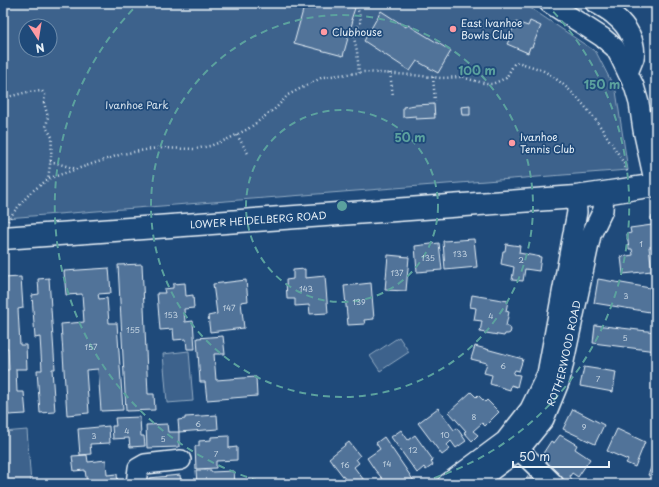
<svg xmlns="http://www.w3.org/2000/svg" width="659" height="487" viewBox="0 0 659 487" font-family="'Playpen Sans',sans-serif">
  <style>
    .green { fill: #3c628c; stroke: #92aac2; fill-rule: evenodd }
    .building { fill: #517399; stroke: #e8f1f8 }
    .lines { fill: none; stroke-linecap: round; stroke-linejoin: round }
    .minor-casing { stroke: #e8f1f8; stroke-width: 22 }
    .major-casing { stroke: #e8f1f8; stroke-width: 25 }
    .path { stroke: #e8f1f8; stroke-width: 2.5; stroke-dasharray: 1 3; stroke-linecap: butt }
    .minor { stroke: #1f4a7a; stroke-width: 19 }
    .major { stroke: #1f4a7a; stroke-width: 22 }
    .ring { fill: none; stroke: #5ba19e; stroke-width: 2; stroke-dasharray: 7 5 }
    .poi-dot { fill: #ff9aa2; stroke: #1f4a7a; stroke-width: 1.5 }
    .labels { text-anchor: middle; stroke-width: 3.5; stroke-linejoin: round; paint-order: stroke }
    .number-label { font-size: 8px; fill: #c2d2e0 }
    .poi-label { font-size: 10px; fill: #e8f1f8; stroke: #1f4a7a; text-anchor: start }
    .park-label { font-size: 10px; fill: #d7e3ed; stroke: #1f4a7a }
    .street-label { font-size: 10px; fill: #e8f1f8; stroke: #1f4a7a }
    .centre { fill: #5ba19e; stroke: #1f4a7a; stroke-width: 2 }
    .ring-label { font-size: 12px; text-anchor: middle; font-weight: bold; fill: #5ba19e; stroke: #1f4a7a; stroke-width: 3.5; stroke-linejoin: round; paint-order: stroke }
  </style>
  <rect width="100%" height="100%" fill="#1f4a7a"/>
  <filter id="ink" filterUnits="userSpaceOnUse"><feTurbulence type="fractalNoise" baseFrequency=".025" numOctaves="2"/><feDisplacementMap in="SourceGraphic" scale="8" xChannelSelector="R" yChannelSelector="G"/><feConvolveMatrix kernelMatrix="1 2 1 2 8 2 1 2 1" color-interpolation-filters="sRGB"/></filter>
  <g filter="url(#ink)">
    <path class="green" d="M3 3H523L596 52 616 91 628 170 6 218 3 167ZM26 26H50V50H26Z
      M399 337 409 352 380 371 370 356Z
      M189 351 193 401 167 403 163 354Z
      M27 430 31 484H4L3 432Z"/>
    <path class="building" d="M305 3H345V5L355 8 351 20H353L343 56 294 43Z
      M381 11 406 27 408 25 451 51 438 73 417 61 410 71 364 41Z
      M530 21 541 26 532 47H530L528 53 507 44 510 38H509L516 22 528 26Z
      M434 104 435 118 416 119V116L403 117V107L415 105Z
      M470 106V115H462L461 107Z
      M656 216V241H654L655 247H649L652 271 623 274 621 257 633 255 632 249H629L627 234 631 233 630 228 652 225 651 217Z
      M474 239 477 267 445 270 443 241Z
      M439 243 442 270 417 272 415 246Z
      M506 244 520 246 519 253 541 257 539 271 525 269 523 281 512 280 514 267 501 264 503 251H505Z
      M388 255 409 257 406 291 385 290Z
      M142 264 148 394H154L155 410 126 411 118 265Z
      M109 268 111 293 98 294 99 299 107 298 109 323H117L123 410 101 411 98 369 86 370 89 413 67 415 61 324 84 322 82 294 66 295 64 271Z
      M305 269V278L325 276 328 313 310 314 309 305 295 306V299H287L286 280 293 279V270Z
      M21 277 23 308 18 309 20 345H26L27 369H16L17 392H24L26 414 8 415 7 394H3V370H9L8 348H3V326H5L3 299V278Z
      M49 278 55 369H52L55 412 40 413 37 370H42L40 337 35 338 32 295 39 294 38 279Z
      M598 279 656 289V313L594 303Z
      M246 280 248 301 241 302 244 328 210 332 208 316 217 314 213 284Z
      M185 283 186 296 193 295 194 308 184 309 185 322 193 321 195 349H187L186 339 174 340 173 329 160 330 157 293H165L164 289 173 288V284Z
      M371 283 374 319 364 320 365 324 348 325 344 286Z
      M472 295 508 301 506 311 509 312 506 326 510 328 511 330 510 333 508 334H505L504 336 480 332 482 321 474 320 476 308 470 307Z
      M595 325 656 332V351L593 343Z
      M223 336 225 354H214L216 380 256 377 257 396 207 400 205 382H200L197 338Z
      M475 346 523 359 519 371 515 370 513 374 520 375 517 387 511 385 510 390 490 384 492 375 484 373 487 363 471 359Z
      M584 367 616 372 613 392 580 386Z
      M471 392 476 397 478 395 485 402 487 400 499 412 485 426 482 423 473 431 478 435 472 441 464 432 466 431 449 412Z
      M438 408 454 430 457 428 466 441 456 448 451 441 447 445 450 449 442 455 418 423Z
      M573 409 604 425 595 444 563 429Z
      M217 415 218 429 179 432 178 420 185 419V417Z
      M140 417 141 436H144L145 446 130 447 129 438 113 439 112 426H116L115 418Z
      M167 424 168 432H179V447L147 448 146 425Z
      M109 426 110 443 90 444 91 454 80 455 78 429Z
      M617 429 645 442 635 467 626 463 628 460 607 451Z
      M401 430 408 440 415 435 433 460 431 462 433 465 426 470 424 467 417 473 391 437Z
      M560 435 577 445 575 449 590 459 578 477 572 473 570 476 574 484H561L559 480 562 477 543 466 546 462 540 458 551 441 554 443Z
      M229 436V448L237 447V460L216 461V468L196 469 195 446H199V441L211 440V437Z
      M384 437 416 484H387L375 470 367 458 380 449 376 443Z
      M349 442 360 456 356 459 359 463 354 467 367 484H349L329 458Z
      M87 455 88 462 106 460 107 475 117 474 118 484H87L85 470 74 471 72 456Z
      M656 456V479L648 475Z
      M196 470H211V472L234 471 235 484H197Z
      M180 475 181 484H150L149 478Z
      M529 476 535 484H518Z"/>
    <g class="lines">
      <defs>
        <g id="minor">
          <path d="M549 3 602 37 615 48 620 57 634 86 639 103 643 130 655 185"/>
          <path d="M595 3C602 7 610 11 616 17 627 26 637 42 634 58 632 63 630 68 628 73"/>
          <path d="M519 450 554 484"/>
          <path d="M136 484 138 468 145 464 181 460"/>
          <path d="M447 484 505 441 530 409 547 374 577 212 576 197"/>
          <path id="s1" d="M473 484 519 450 544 419 560 380 591 235 603 210 604 193"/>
        </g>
        <g id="major">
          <path id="s2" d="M3 238 576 197 604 193 656 185"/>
        </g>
      </defs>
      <use href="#minor" class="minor-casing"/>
      <use href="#major" class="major-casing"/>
      <path class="path" d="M356 3 361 21 356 30 354 38 357 51 359 73
        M390 73 393 96
        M433 77 435 101
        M3 98 28 92 42 91 45 95 44 103 48 117 46 127 52 137 51 158 48 179
        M237 135 249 155
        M50 161 76 169
        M8 221 13 213 31 192 50 178 122 154 157 148 195 149 210 146 228 139 248 129 276 108 288 95 323 77 364 72 412 75 441 78 461 77 487 84H492L497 82 506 78 514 64 518 62C526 65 534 67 542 70 573 87 595 117 613 146 619 155 625 164 628 174"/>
      <use href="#minor" class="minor"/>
      <use href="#major" class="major"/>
    </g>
  </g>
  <g class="ring">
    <circle cx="342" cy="206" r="96"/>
    <circle cx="342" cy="206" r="191"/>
    <path d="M270 484A287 287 0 0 1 139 3M545 3A287 287 0 0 1 414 484"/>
  </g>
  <g class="poi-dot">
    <circle cx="453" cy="29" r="4"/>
    <circle cx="324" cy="32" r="4"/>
    <circle cx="512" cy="143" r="4"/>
  </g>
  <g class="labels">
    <g class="number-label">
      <text x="641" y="247">1</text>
      <text x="460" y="257">133</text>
      <text x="428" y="261">135</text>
      <text x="521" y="263">2</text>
      <text x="397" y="276">137</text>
      <text x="306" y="292">143</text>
      <text x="626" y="299">3</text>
      <text x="359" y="305">139</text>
      <text x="229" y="311">147</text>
      <text x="171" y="318">153</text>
      <text x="491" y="319">4</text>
      <text x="133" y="333">155</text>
      <text x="625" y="341">5</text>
      <text x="91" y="350">157</text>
      <text x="503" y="369">6</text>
      <text x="598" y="382">7</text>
      <text x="474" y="420">8</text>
      <text x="198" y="427">6</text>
      <text x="584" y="430">9</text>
      <text x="127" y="434">4</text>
      <text x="445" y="438">10</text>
      <text x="94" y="439">3</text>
      <text x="163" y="442">5</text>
      <text x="413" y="453">12</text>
      <text x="216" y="457">7</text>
      <text x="387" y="467">14</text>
      <text x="345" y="468">16</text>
    </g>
    <g class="poi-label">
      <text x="461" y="27">East Ivanhoe<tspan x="461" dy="12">Bowls Club</tspan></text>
      <text x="332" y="36">Clubhouse</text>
      <text x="520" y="141">Ivanhoe<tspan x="520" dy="12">Tennis Club</tspan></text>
    </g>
    <g class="park-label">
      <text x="137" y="109">Ivanhoe Park</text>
    </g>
    <g class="street-label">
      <text dy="4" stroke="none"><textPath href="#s2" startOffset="256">LOWER HEIDELBERG ROAD</textPath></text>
      <text dy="4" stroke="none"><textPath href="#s1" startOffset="166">ROTHERWOOD ROAD</textPath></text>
    </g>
  </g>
  <circle cx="342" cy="206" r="6" class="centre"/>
  <g class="ring-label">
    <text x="477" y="75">100 m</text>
    <text x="602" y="89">150 m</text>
    <text x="410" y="142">50 m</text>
  </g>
  <rect width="659" height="487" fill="none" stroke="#1f4a7a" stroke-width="16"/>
  <rect x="8" y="8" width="643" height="471" fill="none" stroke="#e8f1f8" stroke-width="1.5" filter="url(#ink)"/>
  <g transform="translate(38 38) rotate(168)"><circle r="19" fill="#1f4a7a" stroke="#6f8dac"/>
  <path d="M0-3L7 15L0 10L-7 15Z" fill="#ff9aa2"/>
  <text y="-6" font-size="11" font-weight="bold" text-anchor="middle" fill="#e8f1f8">N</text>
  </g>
  <path d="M513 461v6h96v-6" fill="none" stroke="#e8f1f8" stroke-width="2"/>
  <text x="519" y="461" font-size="12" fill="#e8f1f8" stroke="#1f4a7a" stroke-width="3" paint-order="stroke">50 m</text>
</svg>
